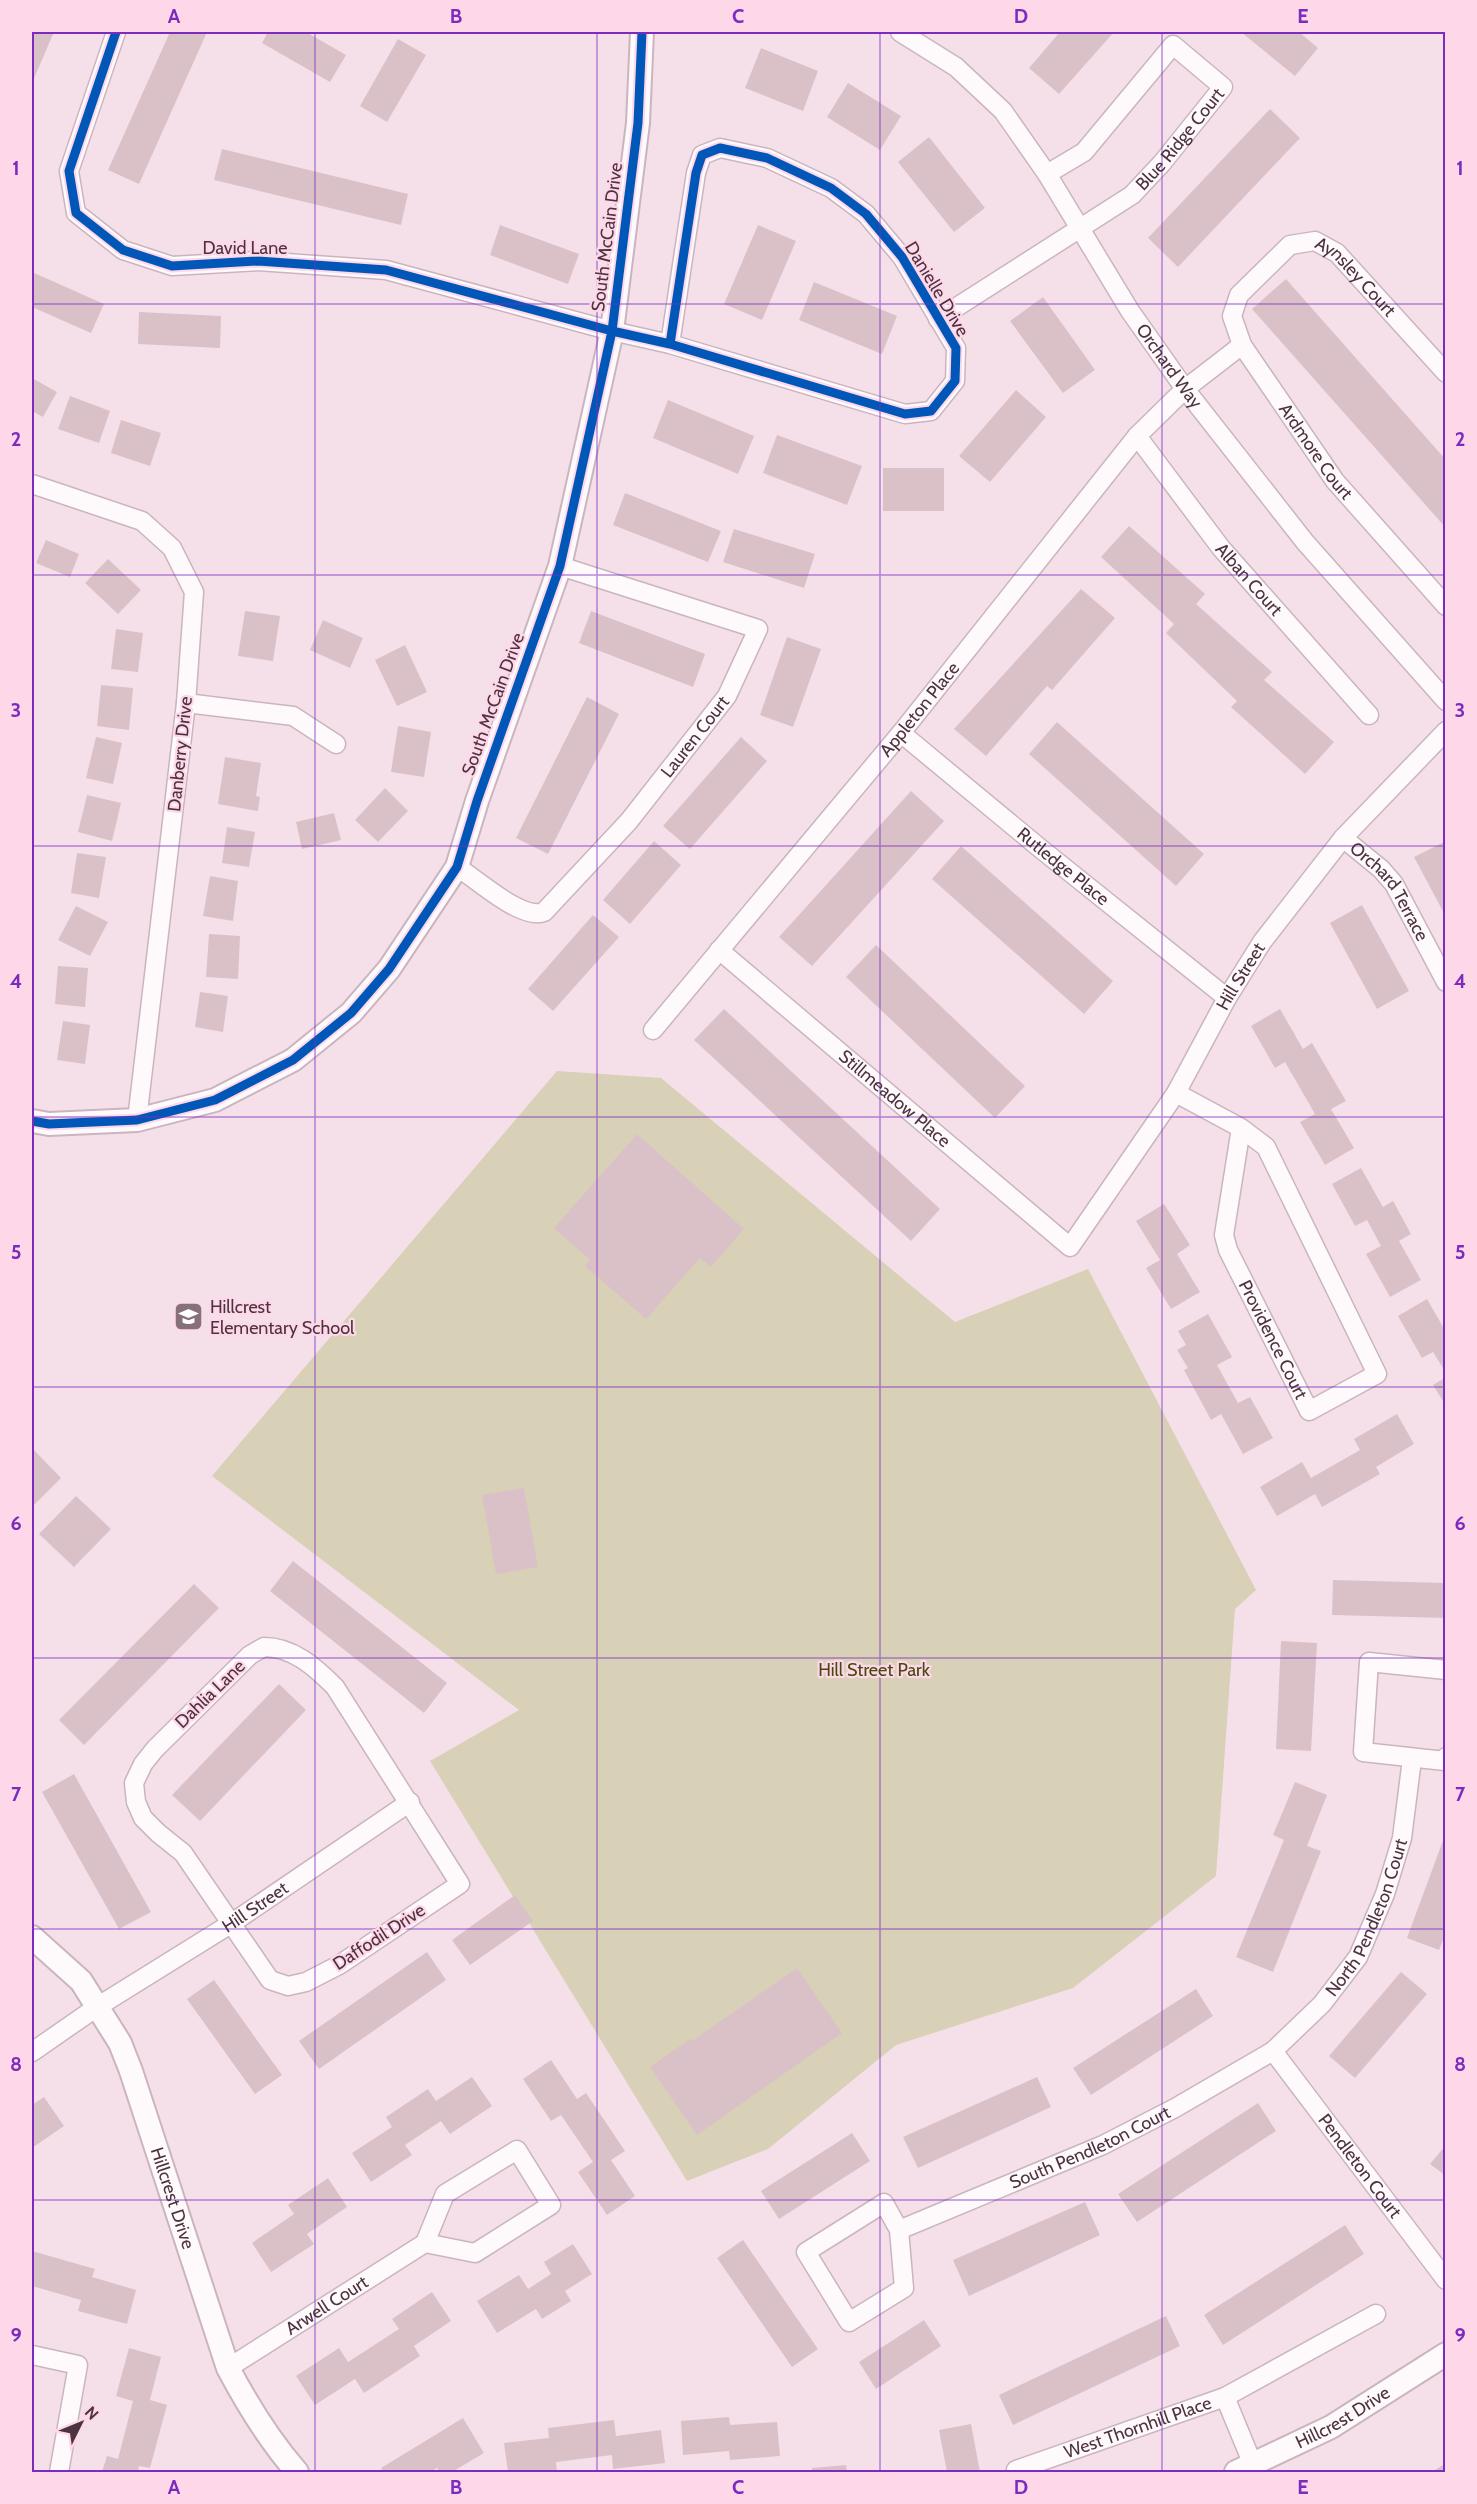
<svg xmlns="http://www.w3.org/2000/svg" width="1477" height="2504" viewBox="0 0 1477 2504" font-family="Cabin,sans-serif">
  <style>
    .green { fill: #d8d0b7 }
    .building { fill: #dac1c8 }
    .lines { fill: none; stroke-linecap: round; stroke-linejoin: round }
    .minor-casing { stroke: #cab5bf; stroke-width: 21 }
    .tertiary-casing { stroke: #cab5bf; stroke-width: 26 }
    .minor { stroke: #fefafc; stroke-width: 18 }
    .tertiary { stroke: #fefafc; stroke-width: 22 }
    .cycleway-casing { stroke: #fed7e9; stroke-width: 13 }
    .cycleway { stroke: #0057b8; stroke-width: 9 }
    .grid { fill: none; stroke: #7b2cbf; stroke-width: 1.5; stroke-opacity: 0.55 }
    .labels { text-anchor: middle; stroke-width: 4.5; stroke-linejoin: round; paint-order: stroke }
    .street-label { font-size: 18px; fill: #4c333f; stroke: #fed7e9 }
    .poi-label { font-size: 18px; fill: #4c333f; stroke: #fed7e9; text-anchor: start }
    .park-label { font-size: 18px; fill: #49480d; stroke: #fed7e9 }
    .neatline { fill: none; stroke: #7b2cbf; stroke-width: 2 }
    .grid-label { font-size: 20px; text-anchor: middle; font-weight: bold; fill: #7b2cbf }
  </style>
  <rect width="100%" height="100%" fill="#f5e0ea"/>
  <path class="green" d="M557 1071 661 1078 955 1322 1088 1269 1256 1590 1235 1609 1216 1876 1073 1988 896 2045 768 2149 687 2181 430 1761 519 1710 212 1476Z"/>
  <path class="building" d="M32 32H54L32 83Z
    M170 32H207L139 184 108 170Z
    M268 32H306L346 55 330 82 262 43Z
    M1060 32H1114L1059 94 1029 68Z
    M1241 32H1299L1318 48 1295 76Z
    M398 39 426 55 387 122 360 106Z
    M761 48 818 71 803 111 745 88Z
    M848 83 901 116 880 150 827 117Z
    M1270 109 1300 138 1178 267 1148 238Z
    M929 137 985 208 954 232 898 162Z
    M222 149 408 194 401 225 214 180Z
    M500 225 579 254 568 284 490 255Z
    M758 225 796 241 762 320 724 304Z
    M32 272 104 304 91 333 32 307Z
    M1286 279 1446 460V528L1252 309Z
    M814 282 897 316 882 354 799 320Z
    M1043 297 1095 370 1063 393 1010 321Z
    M139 312 221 316 220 348 138 344Z
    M32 378 57 392 43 417 32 411Z
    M1016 390 1046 417 990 482 959 456Z
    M70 396 110 411 99 443 58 429Z
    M668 400 754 436 738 474 653 438Z
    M121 420 161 433 150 466 111 453Z
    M777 435 862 466 847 505 763 473Z
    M883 468H944V511H883Z
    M625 493 721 531 708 562 613 525Z
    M1129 526 1205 594 1196 604 1272 672 1264 680 1334 742 1305 774 1231 707 1237 701 1166 633 1174 624 1101 557Z
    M734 529 815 554 804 588 723 562Z
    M46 540 79 554 70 577 36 563Z
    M108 559 141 590 118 614 85 583Z
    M1081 589 1115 618 1052 690 1047 686 986 756 954 729Z
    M245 611 280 616 273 661 238 656Z
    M591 611 705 654 693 687 579 643Z
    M323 620 363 638 350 668 310 650Z
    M116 629 143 633 138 672 111 669Z
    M787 637 821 649 793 727 760 715Z
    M405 645 427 692 397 706 375 660Z
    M101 685 133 688 129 730 97 726Z
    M587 697 619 714 548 854 516 838Z
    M1057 722 1204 854 1176 886 1029 754Z
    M398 726 431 732 424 777 391 772Z
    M96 737 122 743 113 784 86 778Z
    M741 737 767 761 690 849 663 826Z
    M225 757 261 763 256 796 260 797 258 811 218 804Z
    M385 788 408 811 378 842 355 820Z
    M911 791 944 821 812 966 779 937Z
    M87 795 121 803 112 841 78 832Z
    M334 813 341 840 302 849 296 822Z
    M227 827 255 832 249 867 222 863Z
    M654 841 681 865 630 924 603 900Z
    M1446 841V917L1414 857Z
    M961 846 1113 981 1084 1014 932 879Z
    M77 853 106 857 99 898 71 893Z
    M210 876 238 881 233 921 203 916Z
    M1362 905 1409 991 1377 1009 1330 923Z
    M76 906 108 922 90 956 58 940Z
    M593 915 619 937 553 1011 528 989Z
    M209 934 240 936 238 979 206 977Z
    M876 945 1025 1086 995 1118 846 977Z
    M58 966 88 968 85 1007 55 1004Z
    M200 992 228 996 223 1032 195 1027Z
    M724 1009 940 1209 911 1241 694 1040Z
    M1280 1009 1303 1049 1312 1043 1346 1101 1331 1109 1354 1148 1325 1165 1300 1122 1315 1114 1285 1062 1275 1068 1251 1026Z
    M63 1021 90 1025 85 1064 57 1060Z
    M637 1134 744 1229 711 1267 700 1258 646 1319 585 1266 590 1260 554 1228Z
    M1361 1168 1383 1207 1393 1201 1411 1234 1399 1241 1421 1280 1390 1297 1366 1254 1381 1246 1367 1220 1355 1226 1332 1184Z
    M1164 1204 1190 1245 1177 1254 1200 1292 1171 1309 1146 1268 1160 1260 1136 1221Z
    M1427 1299 1446 1332V1373L1433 1352 1422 1358 1398 1316Z
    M1208 1314 1232 1357 1217 1365 1238 1403 1250 1397 1273 1438 1243 1454 1221 1414 1211 1420 1184 1370 1188 1368 1177 1350 1186 1345 1178 1331Z
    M1446 1377V1406L1433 1385Z
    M1397 1414 1414 1444 1376 1467 1380 1474 1322 1507 1315 1494 1277 1516 1260 1487 1302 1462 1311 1478 1360 1450 1354 1439Z
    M32 1448 61 1478 32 1507Z
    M524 1488 538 1567 496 1574 482 1495Z
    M76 1496 111 1529 74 1567 39 1534Z
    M293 1561 447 1683 424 1713 270 1591Z
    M1333 1580 1446 1583V1618L1332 1615Z
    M194 1584 219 1608 84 1745 59 1720Z
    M1281 1641 1317 1643 1311 1751 1276 1749Z
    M279 1684 306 1710 200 1821 172 1795Z
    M74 1774 151 1912 119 1929 42 1792Z
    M1295 1782 1327 1795 1307 1846 1321 1851 1273 1972 1236 1957 1284 1840 1273 1835Z
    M1445 1835 1446 1932 1439 1950 1407 1938Z
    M515 1895 533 1921 470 1965 452 1940Z
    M427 1952 446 1980 319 2069 299 2041Z
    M797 1968 842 2033 697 2135 650 2067 690 2039 692 2041Z
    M1401 1972 1427 1994 1355 2078 1329 2056Z
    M214 1980 282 2075 255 2094 187 1999Z
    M1196 1989 1213 2016 1091 2095 1073 2068Z
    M551 2060 577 2099 586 2093 625 2151 611 2160 635 2196 607 2215 578 2172 593 2162 561 2115 551 2121 523 2079Z
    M472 2077 492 2106 450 2134 441 2121 405 2145 412 2155 371 2182 352 2153 392 2127 386 2117 428 2089 436 2101Z
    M1037 2077 1051 2107 918 2168 903 2137Z
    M44 2097 64 2126 32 2148V2105Z
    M1258 2103 1276 2131 1137 2222 1118 2194Z
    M852 2133 870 2161 779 2219 761 2191Z
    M1446 2145V2176L1430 2164Z
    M328 2178 347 2207 307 2234 314 2244 271 2272 252 2243 294 2214 288 2205Z
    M1085 2202 1100 2235 969 2296 953 2260Z
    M1345 2225 1364 2254 1223 2345 1204 2315Z
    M743 2240 818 2349 792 2367 717 2258Z
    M573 2244 592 2274 565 2291 571 2301 542 2319 536 2309 497 2333 477 2301 519 2275 528 2289 551 2274 544 2262Z
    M32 2251 95 2269 92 2277 136 2290 127 2324 78 2311 81 2300 32 2286Z
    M432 2292 451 2321 414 2346 420 2356 364 2393 355 2379 315 2405 296 2376 339 2348 348 2362 399 2329 392 2319Z
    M1166 2316 1180 2346 1013 2425 999 2395Z
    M924 2320 941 2346 876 2389 859 2362Z
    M129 2348 161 2357 150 2400 167 2405 150 2468 139 2466 138 2472H102L107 2456 118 2459 133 2401 116 2396Z
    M729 2417 730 2425 777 2422 780 2456 730 2460 729 2451 683 2455 681 2421Z
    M463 2418 484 2453 452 2472H440L437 2468 430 2472H384L381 2468Z
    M614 2420 616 2436 661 2430 665 2463 613 2469 612 2455 556 2462 557 2472H508L504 2443 549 2438 548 2428Z
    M971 2424 980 2472H947L939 2430Z
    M1446 2463V2472H1432Z
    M846 2465 847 2472H812V2468Z"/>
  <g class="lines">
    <defs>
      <g id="minor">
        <path d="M116 32 69 171 76 213 123 250 172 266 258 261 386 270 612 331 670 344 905 414 931 411 955 381 956 348 902 257 866 214 831 188 767 158 720 148 702 155 696 173 670 344"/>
        <path id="s1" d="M900 32 956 67 1003 111 1047 174 1130 311 1185 389 1305 542 1446 701"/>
        <path id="s2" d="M938 319 1132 195 1162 163 1223 87 1173 45 1084 152 1047 174"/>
        <path id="s3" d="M1242 345 1232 316 1239 295 1290 245 1315 241 1337 253 1446 373"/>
        <path id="s4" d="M1137 436 1221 548 1369 715"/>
        <path d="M32 484 142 521 172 548 194 592 186 703 137 1120"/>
        <path d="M186 703 293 716 336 744"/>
        <path id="s5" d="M901 733 1041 849 1227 998"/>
        <path id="s6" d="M1343 838 1381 869 1394 884 1446 982"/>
        <path id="s7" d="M457 867C477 879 522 921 544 912L629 821 727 696 758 629 560 566"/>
        <path id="s8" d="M719 950 1070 1247 1176 1093 1227 998 1262 942 1343 838 1446 731"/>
        <path id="s9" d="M653 1030 901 733 1137 436 1185 389 1242 345 1335 481 1446 606"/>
        <path id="s10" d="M1176 1093 1241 1128 1224 1235 1228 1250 1309 1411 1377 1374 1266 1147 1241 1128"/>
        <path d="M264 1647C293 1647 315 1667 335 1687L460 1884 339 1965 306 1982 288 1986 270 1980 183 1853 158 1833 143 1818 136 1802 134 1783 143 1764 155 1749 250 1655Z"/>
        <path d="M1446 1670 1369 1662 1363 1752 1445 1761 1446 1757"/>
        <path id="s11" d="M1273 2051 1446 2280"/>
        <path id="s12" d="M32 2052 97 2007 232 1923 410 1802"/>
        <path d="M517 2150 551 2205 475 2253 425 2243 445 2194Z"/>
        <path id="s13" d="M899 2230 904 2288 849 2322 806 2252 884 2203 899 2230 1103 2145 1175 2108 1273 2051 1322 2004 1358 1957 1385 1894 1402 1838 1412 1759"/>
        <path d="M32 2355 78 2365 59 2472"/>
        <path id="s14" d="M228 2368 425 2243"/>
        <path d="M1225 2397 1256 2472"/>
        <path id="s15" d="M1016 2470 1225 2397 1376 2314"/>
      </g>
      <g id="tertiary">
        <path d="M32 1121 49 1124 137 1120 215 1100 293 1060 351 1013 389 969 457 867 477 801 560 566 612 331 638 123 642 32"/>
        <path id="s16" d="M32 1937 81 1981 120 2043 131 2071 228 2368C248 2406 269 2440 297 2472"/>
        <path id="s17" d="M1236 2472 1331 2427 1446 2354"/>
      </g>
    </defs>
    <use href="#minor" class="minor-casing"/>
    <use href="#tertiary" class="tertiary-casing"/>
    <use href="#minor" class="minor"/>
    <use href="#tertiary" class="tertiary"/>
    <defs>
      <path id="cycleway" d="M116 32 69 171 76 213 123 250 172 266 258 261 386 270 612 331 670 344 905 414 931 411 955 381 956 348 902 257 866 214 831 188 767 158 720 148 702 155 696 173 670 344
        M32 1121 49 1124 137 1120 215 1100 293 1060 351 1013 389 969 457 867 477 801 560 566 612 331 638 123 642 32"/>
    </defs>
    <use href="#cycleway" class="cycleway-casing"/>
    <use href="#cycleway" class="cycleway"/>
  </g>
  <path class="grid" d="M315 32V2472M597 32V2472M880 32V2472M1162 32V2472M32 304H1446M32 575H1446M32 846H1446M32 1117H1446M32 1387H1446M32 1658H1446M32 1929H1446M32 2200H1446"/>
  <defs>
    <symbol id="school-square" viewBox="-11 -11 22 22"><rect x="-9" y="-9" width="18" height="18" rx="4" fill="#87707b" stroke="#fed7e9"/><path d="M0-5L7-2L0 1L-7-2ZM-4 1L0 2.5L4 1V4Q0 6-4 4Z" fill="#fff"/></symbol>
  </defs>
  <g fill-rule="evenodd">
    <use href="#school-square" x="172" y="1300" width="33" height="33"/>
  </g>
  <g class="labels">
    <g class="street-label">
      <text dy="6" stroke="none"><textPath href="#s2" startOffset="304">Blue Ridge Court</textPath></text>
      <text transform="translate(607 237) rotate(-83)" y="6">South McCain Drive</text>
      <text x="245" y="254">David Lane</text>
      <text dy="6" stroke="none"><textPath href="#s3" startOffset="204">Aynsley Court</textPath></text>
      <text transform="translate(937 289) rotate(59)" y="6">Danielle Drive</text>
      <text dy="6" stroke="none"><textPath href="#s1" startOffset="435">Orchard Way</textPath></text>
      <text dy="6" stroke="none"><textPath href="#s9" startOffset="1035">Ardmore Court</textPath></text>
      <text dy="6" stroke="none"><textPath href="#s4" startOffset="182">Alban Court</textPath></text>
      <text transform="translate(493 704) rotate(-70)" y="6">South McCain Drive</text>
      <text dy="6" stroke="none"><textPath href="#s9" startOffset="417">Appleton Place</textPath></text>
      <text dy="6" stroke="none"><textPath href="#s7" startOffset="332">Lauren Court</textPath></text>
      <text transform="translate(180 754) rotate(-84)" y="6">Danberry Drive</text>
      <text dy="6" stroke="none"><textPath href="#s5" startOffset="210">Rutledge Place</textPath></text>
      <text dy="6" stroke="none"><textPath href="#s6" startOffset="72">Orchard Terrace</textPath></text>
      <text dy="6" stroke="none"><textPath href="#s8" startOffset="780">Hill Street</textPath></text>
      <text dy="6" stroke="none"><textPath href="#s8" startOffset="230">Stillmeadow Place</textPath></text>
      <text dy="6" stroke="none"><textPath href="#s10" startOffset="298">Providence Court</textPath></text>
      <text transform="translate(210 1694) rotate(-44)" y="6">Dahlia Lane</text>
      <text dy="6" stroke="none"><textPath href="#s12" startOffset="266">Hill Street</textPath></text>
      <text dy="6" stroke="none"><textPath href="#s13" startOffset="910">North Pendleton Court</textPath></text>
      <text transform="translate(379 1937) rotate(-33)" y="6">Daffodil Drive</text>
      <text dy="6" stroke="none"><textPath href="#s13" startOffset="536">South Pendleton Court</textPath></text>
      <text dy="6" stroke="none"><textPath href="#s11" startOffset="144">Pendleton Court</textPath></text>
      <text dy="6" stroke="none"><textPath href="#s16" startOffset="303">Hillcrest Drive</textPath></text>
      <text dy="6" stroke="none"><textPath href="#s14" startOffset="117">Arwell Court</textPath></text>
      <text dy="6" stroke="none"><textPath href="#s17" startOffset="120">Hillcrest Drive</textPath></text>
      <text dy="6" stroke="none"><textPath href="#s15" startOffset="129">West Thornhill Place</textPath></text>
    </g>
    <g class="poi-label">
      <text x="210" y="1313">Hillcrest<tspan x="210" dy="21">Elementary School</tspan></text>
    </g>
    <g class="park-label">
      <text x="874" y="1676">Hill Street Park</text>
    </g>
  </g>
  <rect width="1477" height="2504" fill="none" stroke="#fed7e9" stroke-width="66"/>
  <g transform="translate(81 2423) rotate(47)" stroke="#fed7e9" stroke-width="4.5" paint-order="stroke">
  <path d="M0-4.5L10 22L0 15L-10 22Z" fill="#4c333f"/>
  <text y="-9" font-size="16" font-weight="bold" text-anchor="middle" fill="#4c333f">N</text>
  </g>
  <rect x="33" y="33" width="1411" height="2438" class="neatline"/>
  <g class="grid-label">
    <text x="174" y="23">A</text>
    <text x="456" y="23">B</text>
    <text x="738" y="23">C</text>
    <text x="1021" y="23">D</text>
    <text x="1303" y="23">E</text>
    <text x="16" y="175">1</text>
    <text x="1460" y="175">1</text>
    <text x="16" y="446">2</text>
    <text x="1460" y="446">2</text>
    <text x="16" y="717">3</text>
    <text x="1460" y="717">3</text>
    <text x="16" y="988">4</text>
    <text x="1460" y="988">4</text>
    <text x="16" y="1259">5</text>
    <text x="1460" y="1259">5</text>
    <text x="16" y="1530">6</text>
    <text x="1460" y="1530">6</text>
    <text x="16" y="1801">7</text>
    <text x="1460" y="1801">7</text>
    <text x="16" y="2071">8</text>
    <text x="1460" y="2071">8</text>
    <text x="16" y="2342">9</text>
    <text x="1460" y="2342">9</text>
    <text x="174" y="2494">A</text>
    <text x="456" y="2494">B</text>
    <text x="738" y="2494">C</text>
    <text x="1021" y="2494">D</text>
    <text x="1303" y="2494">E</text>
  </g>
</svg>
